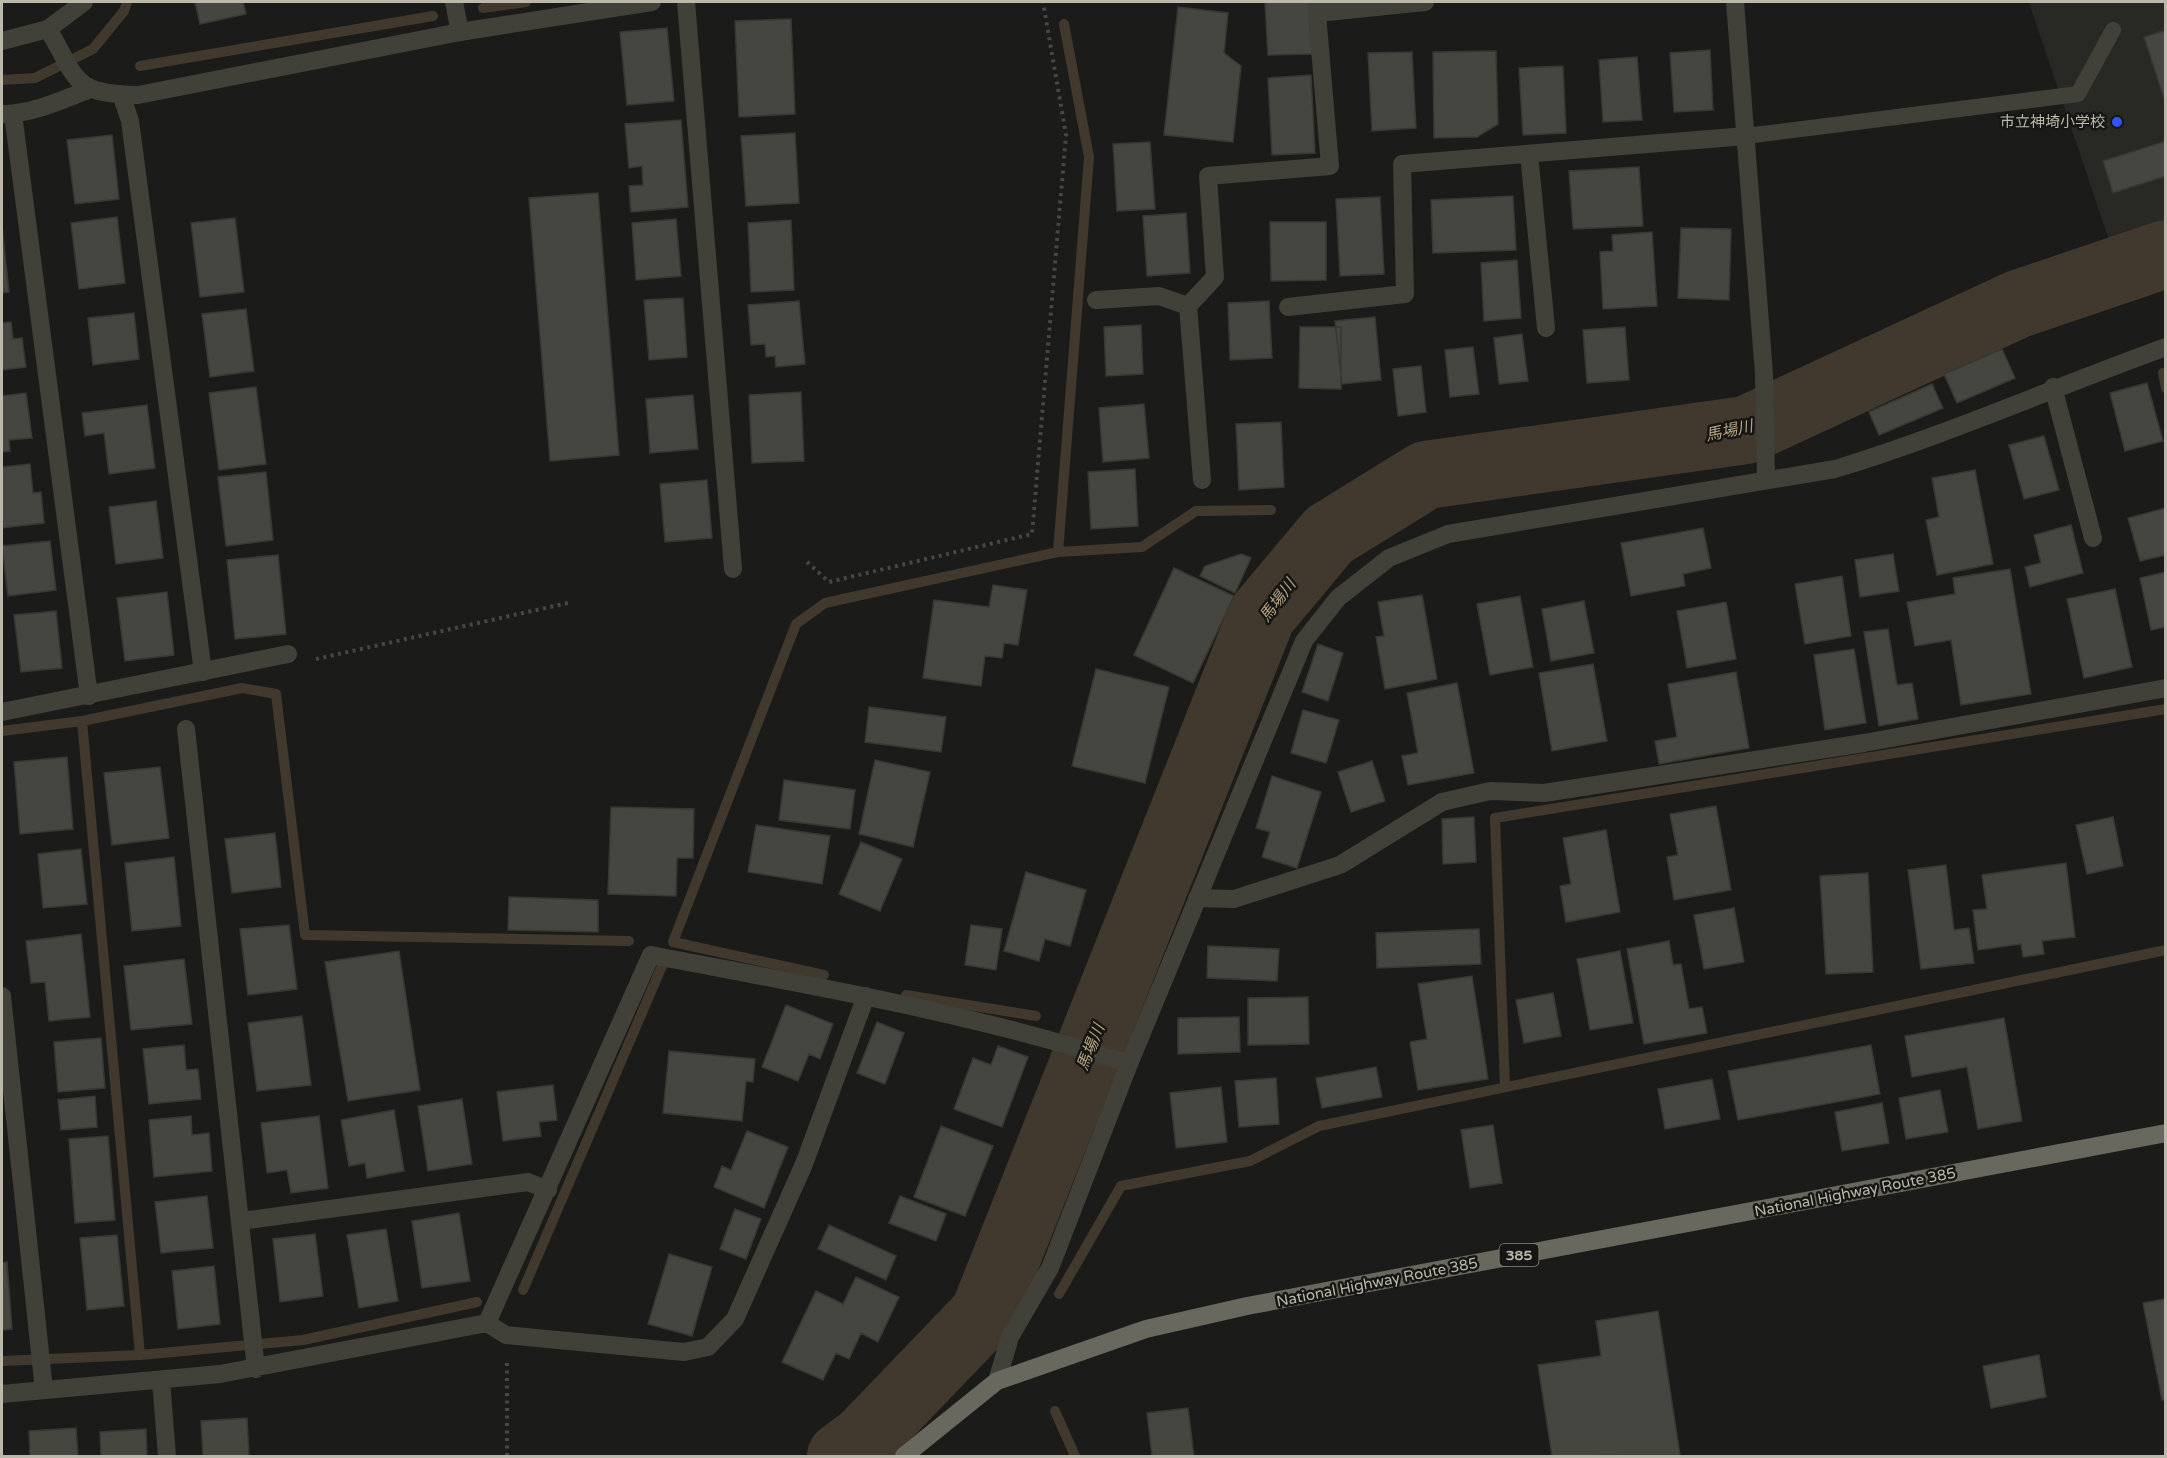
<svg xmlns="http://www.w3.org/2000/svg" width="2167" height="1458" viewBox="0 0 2167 1458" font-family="'Varela Round','Noto Sans JP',sans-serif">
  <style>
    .built { fill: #282925 }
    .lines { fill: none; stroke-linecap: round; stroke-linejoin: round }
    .stream { stroke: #41392e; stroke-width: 10 }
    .river { stroke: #41392e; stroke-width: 68 }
    .building { fill: #464640; stroke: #373833; stroke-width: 1.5 }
    .path { stroke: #484740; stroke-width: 4; stroke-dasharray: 3 4.5; stroke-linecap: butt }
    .service { stroke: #41413a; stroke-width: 16 }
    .minor { stroke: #41413a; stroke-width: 18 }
    .trunk { stroke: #69685e; stroke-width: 18 }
    .poi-dot { fill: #3154fc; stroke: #161714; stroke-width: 2 }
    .labels { text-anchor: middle; stroke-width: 5; stroke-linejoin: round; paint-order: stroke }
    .shield { fill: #161714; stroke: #8a887e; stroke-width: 1.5 }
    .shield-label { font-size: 14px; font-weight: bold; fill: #bcb9ab }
    .poi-label { font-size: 15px; fill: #bcb9ab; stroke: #161714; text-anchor: end }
    .street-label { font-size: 15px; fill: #bcb9ab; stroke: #161714 }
    .water-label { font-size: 16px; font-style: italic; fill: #b8a481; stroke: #161714 }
  </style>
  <rect width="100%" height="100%" fill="#1b1c19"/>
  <path class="built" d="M2029 2H2165V242L2115 258Z"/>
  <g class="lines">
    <path class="stream" d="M483 8 526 2
      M140 66 433 16
      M2 80 35 78 93 49 124 11 127 2
      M2163 373 2166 388
      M1058 552 1089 157 1064 24
      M82 721 242 688 276 694 305 935 629 941
      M2 731 82 721 140 1355
      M824 975 673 942 796 624 825 603 1058 552 1142 547 1196 511 1271 510
      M906 995 1036 1016
      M1505 1087 1495 818 2166 709
      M523 1290 662 966
      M1059 1294 1121 1186 1250 1161 1319 1126 2166 950
      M2 1361 140 1355 303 1340 477 1302
      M1055 1411 1075 1456"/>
    <path class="river" d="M841 1456 864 1439 984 1314 1262 615 1329 535 1426 475 1746 430 2018 304 2166 254"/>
  </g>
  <path class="building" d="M195 2H243L246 14 200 24Z
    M1265 2H1309L1312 54 1268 55Z
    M1178 7 1228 13 1224 53 1241 66 1233 142 1164 135Z
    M791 19 795 114 739 117 735 21Z
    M667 28 674 101 627 105 620 32Z
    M2166 30V104L2144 37Z
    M1710 50 1713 110 1674 112 1670 53Z
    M1496 51 1498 124 1477 137 1434 138 1433 52Z
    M1412 52 1416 128 1372 131 1368 53Z
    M1637 57 1642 120 1603 122 1599 60Z
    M1563 66 1566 133 1523 135 1519 68Z
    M1311 75 1315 153 1272 155 1268 78Z
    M681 120 688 207 631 212 629 186 643 185 642 166 629 168 625 124Z
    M795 133 799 203 746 206 741 136Z
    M112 135 119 199 75 204 67 140Z
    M2166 141V176L2113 193 2103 161Z
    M1150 142 1155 209 1117 211 1113 144Z
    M1639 167 1643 226 1573 229 1569 171Z
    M598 193 619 455 550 461 529 198Z
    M1513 196 1516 250 1433 253 1431 200Z
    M1380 197 1384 274 1340 276 1336 199Z
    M1186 213 1190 273 1147 276 1143 216Z
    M117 217 125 283 79 289 71 223Z
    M235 218 244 292 200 297 191 223Z
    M676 219 681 276 636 280 632 223Z
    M791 220 794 290 751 292 748 223Z
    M1270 222H1326V280L1271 281Z
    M2 226 9 292 2 293Z
    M1681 228 1731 229 1729 300 1678 298Z
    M1652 232 1657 306 1603 309 1600 252 1613 251 1612 235Z
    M1517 260 1521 318 1484 321 1481 263Z
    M683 298 687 357 649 360 644 300Z
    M799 301 805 364 776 367 775 356 766 357 765 344 751 345 748 305Z
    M1269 301 1272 358 1230 360 1228 303Z
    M246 309 254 371 210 377 202 314Z
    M134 313 139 359 93 365 88 318Z
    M1375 317 1381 380 1342 384 1335 321Z
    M11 322 13 339 22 338 26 367 2 370V323Z
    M1141 325 1143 374 1106 376 1104 327Z
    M1300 327H1341V389L1299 388Z
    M1625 327 1629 380 1587 383 1583 330Z
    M1522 334 1528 381 1499 384 1494 338Z
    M1473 347 1479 394 1450 397 1445 350Z
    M2002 349 2015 378 1957 403 1944 374Z
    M1421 366 1426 412 1398 416 1393 369Z
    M2147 383 2163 441 2125 451 2110 393Z
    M1932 384 1943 408 1879 435 1869 412Z
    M256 387 266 464 219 470 209 393Z
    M801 392 804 461 752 463 749 395Z
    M26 393 32 438 9 440 10 451 2 452V396Z
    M693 395 698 449 650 453 646 399Z
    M1144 404 1149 458 1103 462 1099 408Z
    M147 405 155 468 109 474 104 433 85 436 82 413Z
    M1281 422 1284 487 1239 490 1236 424Z
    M2044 436 2059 490 2024 499 2009 445Z
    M30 464 33 493 41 492 44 523 2 528V467Z
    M1135 469 1138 526 1091 529 1088 472Z
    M1975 470 1993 564 1937 575 1926 520 1939 517 1932 478Z
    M266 472 273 540 226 546 218 477Z
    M707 480 712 538 665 542 660 484Z
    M156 501 163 558 116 564 109 507Z
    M2166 508V555L2140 561 2128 518Z
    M2071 525 2083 573 2030 587 2025 567 2041 563 2034 535Z
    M1703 528 1711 568 1683 574 1685 586 1631 596 1621 543Z
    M50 541 56 590 8 596 2 546Z
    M1241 554 1251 558 1235 593 1200 576 1205 566Z
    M1893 554 1899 591 1860 597 1855 560Z
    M278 555 286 634 235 639 227 560Z
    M1174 568 1234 596 1193 683 1134 655Z
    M2010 569 2031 694 1961 705 1951 640 1915 646 1907 602 1955 594 1953 578Z
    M2166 572V627L2151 630 2140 578Z
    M1842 576 1851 636 1805 644 1795 584Z
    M993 585 1027 590 1018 645 1004 643 1002 658 985 656 981 686 923 678 934 600 989 607Z
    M2115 589 2132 667 2084 678 2067 599Z
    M167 592 174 655 125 661 117 598Z
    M1422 595 1437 679 1385 689 1376 637 1384 636 1378 602Z
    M1520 596 1533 667 1490 675 1477 604Z
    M1584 601 1594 653 1551 661 1542 609Z
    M1726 602 1736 659 1687 668 1677 611Z
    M56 611 62 668 21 672 14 615Z
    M1888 629 1897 685 1912 683 1918 719 1879 726 1864 632Z
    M1318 644 1343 653 1328 701 1302 692Z
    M1854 649 1866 723 1825 730 1814 655Z
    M1593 664 1607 741 1552 751 1539 673Z
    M1096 669 1169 687 1145 783 1072 766Z
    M1736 672 1749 748 1659 764 1655 741 1677 737 1668 684Z
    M1457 683 1474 773 1408 785 1402 756 1418 753 1407 693Z
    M869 707 946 717 941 752 865 742Z
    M1303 710 1339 720 1326 763 1291 753Z
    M67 757 73 829 20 834 14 762Z
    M875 760 930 772 913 847 859 834Z
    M1372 761 1385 801 1351 812 1338 772Z
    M160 767 169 838 112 845 104 773Z
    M1272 776 1321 792 1297 868 1262 857 1270 832 1256 828Z
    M784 780 855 790 850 829 779 820Z
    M1716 806 1731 890 1674 900 1667 857 1678 855 1670 814Z
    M611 807 694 809 693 858H677L676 896 608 894Z
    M1474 817 1476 862 1443 864 1442 819Z
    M2113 817 2123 866 2087 874 2076 825Z
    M756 825 830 836 822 884 748 872Z
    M1606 830 1620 912 1566 922 1560 886 1571 884 1563 838Z
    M275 833 281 887 232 893 225 839Z
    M861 842 902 859 880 911 839 894Z
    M81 849 87 904 43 908 38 854Z
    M174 857 181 926 132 931 125 863Z
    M2066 863 2075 937 2042 941 2044 954 2023 957 2021 944 1978 950 1973 910 1987 909 1982 875Z
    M1946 865 1954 930 1969 928 1974 963 1921 969 1908 870Z
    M1026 872 1086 890 1070 946 1045 939 1039 961 1004 951Z
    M1868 873 1873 972 1826 974 1820 876Z
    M509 897 598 900V932L508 930Z
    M1734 908 1744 962 1704 969 1694 915Z
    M289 925 297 989 248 995 240 929Z
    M971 925 1002 929 996 970 965 965Z
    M1479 929 1481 964 1377 968 1376 933Z
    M81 934 90 1017 49 1021 45 982 31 983 26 941Z
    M1669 941 1673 965 1681 964 1689 1009 1702 1007 1707 1033 1644 1044 1627 949Z
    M1208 946 1279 949 1277 981 1207 978Z
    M399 951 420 1090 348 1101 325 962Z
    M1620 951 1633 1023 1590 1030 1577 959Z
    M184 959 192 1024 131 1030 124 966Z
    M1472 976 1488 1079 1418 1090 1410 1042 1427 1039 1418 984Z
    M1553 993 1561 1036 1524 1043 1516 1000Z
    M1308 997 1309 1044 1248 1045V998Z
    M786 1005 833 1024 820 1059 809 1054 798 1081 762 1067Z
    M302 1016 311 1085 257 1091 248 1023Z
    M1239 1017 1240 1052 1178 1054V1018Z
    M2004 1018 2022 1121 1978 1129 1967 1067 1912 1077 1905 1036Z
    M877 1022 904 1033 885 1084 857 1073Z
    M101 1038 105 1088 58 1092 54 1042Z
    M184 1045 186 1070 198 1069 201 1099 149 1104 143 1049Z
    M1871 1045 1880 1094 1738 1120 1728 1071Z
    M998 1046 1028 1057 1002 1127 954 1109 973 1058 991 1065Z
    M669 1051 755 1059 753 1082 746 1081 742 1121 663 1113Z
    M1376 1067 1382 1097 1322 1108 1316 1078Z
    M1276 1078 1279 1124 1239 1127 1235 1081Z
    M1712 1079 1720 1119 1665 1129 1658 1089Z
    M553 1085 557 1120 539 1122 541 1136 503 1141 497 1092Z
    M1221 1087 1227 1142 1176 1148 1170 1093Z
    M1940 1090 1948 1132 1906 1139 1899 1098Z
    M95 1096 97 1127 61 1130 58 1100Z
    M462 1099 472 1164 428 1171 418 1106Z
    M1882 1103 1889 1143 1842 1151 1835 1112Z
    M394 1110 404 1171 367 1178 365 1163 349 1166 341 1120Z
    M191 1116 192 1135 209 1133 212 1171 154 1177 149 1120Z
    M319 1116 328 1188 291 1193 287 1170 267 1173 261 1123Z
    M1493 1125 1502 1183 1470 1188 1461 1130Z
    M941 1126 993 1146 965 1216 914 1197Z
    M747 1131 788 1147 764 1208 714 1187 722 1166 731 1170Z
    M108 1136 115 1220 75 1223 69 1139Z
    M207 1196 213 1248 161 1253 155 1202Z
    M900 1196 946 1214 936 1241 889 1223Z
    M735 1209 761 1219 746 1259 720 1249Z
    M459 1213 470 1281 422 1288 412 1221Z
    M829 1225 896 1256 886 1280 818 1249Z
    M386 1229 398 1301 359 1308 347 1235Z
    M315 1234 323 1296 280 1302 273 1239Z
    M117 1235 124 1306 87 1310 80 1238Z
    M669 1254 712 1267 692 1336 648 1324Z
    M7 1262 12 1329 2 1330V1263Z
    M214 1266 220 1324 178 1329 172 1271Z
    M856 1277 899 1297 878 1342 861 1333 849 1359 836 1353 823 1380 782 1362 816 1291 843 1304Z
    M2166 1299V1399L2162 1400 2143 1303Z
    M1658 1311 1680 1455 1552 1456 1538 1365 1601 1356 1596 1321Z
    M2039 1355 2046 1397 1991 1408 1983 1366Z
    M1188 1408 1194 1456H1152L1147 1413Z
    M247 1418 249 1456H203L201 1421Z
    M76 1428 78 1456H30L29 1431Z
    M146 1429 147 1456H101L100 1432Z"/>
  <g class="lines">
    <path class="path" d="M807 562 829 582 1032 534 1066 135 1043 2
      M316 659 568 603
      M507 1363V1456"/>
    <path class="service" d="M1746 136 2078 94 2113 30"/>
    <path class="minor" d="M454 2 460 32
      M686 2 733 569
      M1735 2 1764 374 1766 479
      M1317 13 1425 2
      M48 29C78 79 71 94 138 95L460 32 652 2
      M2 41 48 29 84 2
      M121 94 130 121 203 672
      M2 114C32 114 62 100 90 89
      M13 114 89 696
      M1529 154 1546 328
      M1096 300 1159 296 1188 306
      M1288 307 1405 294 1402 164 1746 136
      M2053 387 2093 538
      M1202 480 1188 306 1215 277 1208 176 1330 166 1316 2
      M2 712 288 654
      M186 729 256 1369
      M1197 898 1234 899 1340 865 1442 802 1490 791 1544 793 1864 743 2166 688
      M2 996 44 1390
      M241 1221 528 1182 548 1190
      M487 1323 651 955C811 986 974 1013 1129 1064
      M161 1380 167 1456
      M997 1381 1010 1337 1050 1268 1129 1064 1304 641 1338 598 1389 558 1448 534 1835 469C1947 435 2055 387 2166 347
      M2 1394 220 1374 487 1323 506 1335 684 1352 708 1347 735 1319 804 1164 866 996"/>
    <path class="trunk" d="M904 1456 997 1381 1146 1329 1247 1306 2166 1133"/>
  </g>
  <circle class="poi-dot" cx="2117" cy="122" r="6"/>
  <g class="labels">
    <rect class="shield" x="1499.5" y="1244" width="39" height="22" rx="4.5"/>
    <g class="shield-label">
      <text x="1519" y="1260">385</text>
    </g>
    <g class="poi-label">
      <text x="2105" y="127">市立神埼小学校</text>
    </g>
    <g class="street-label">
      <text transform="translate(1855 1192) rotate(-11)" y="5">National Highway Route 385</text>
      <text transform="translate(1377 1282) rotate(-11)" y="5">National Highway Route 385</text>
    </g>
    <g class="water-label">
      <text transform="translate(1729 430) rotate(-12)" y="6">馬場川</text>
      <text transform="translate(1277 600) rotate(-53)" y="6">馬場川</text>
      <text transform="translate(1090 1047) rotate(-68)" y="6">馬場川</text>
    </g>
  </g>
  <rect width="2167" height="1458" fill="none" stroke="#bcb9ab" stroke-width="6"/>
</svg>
